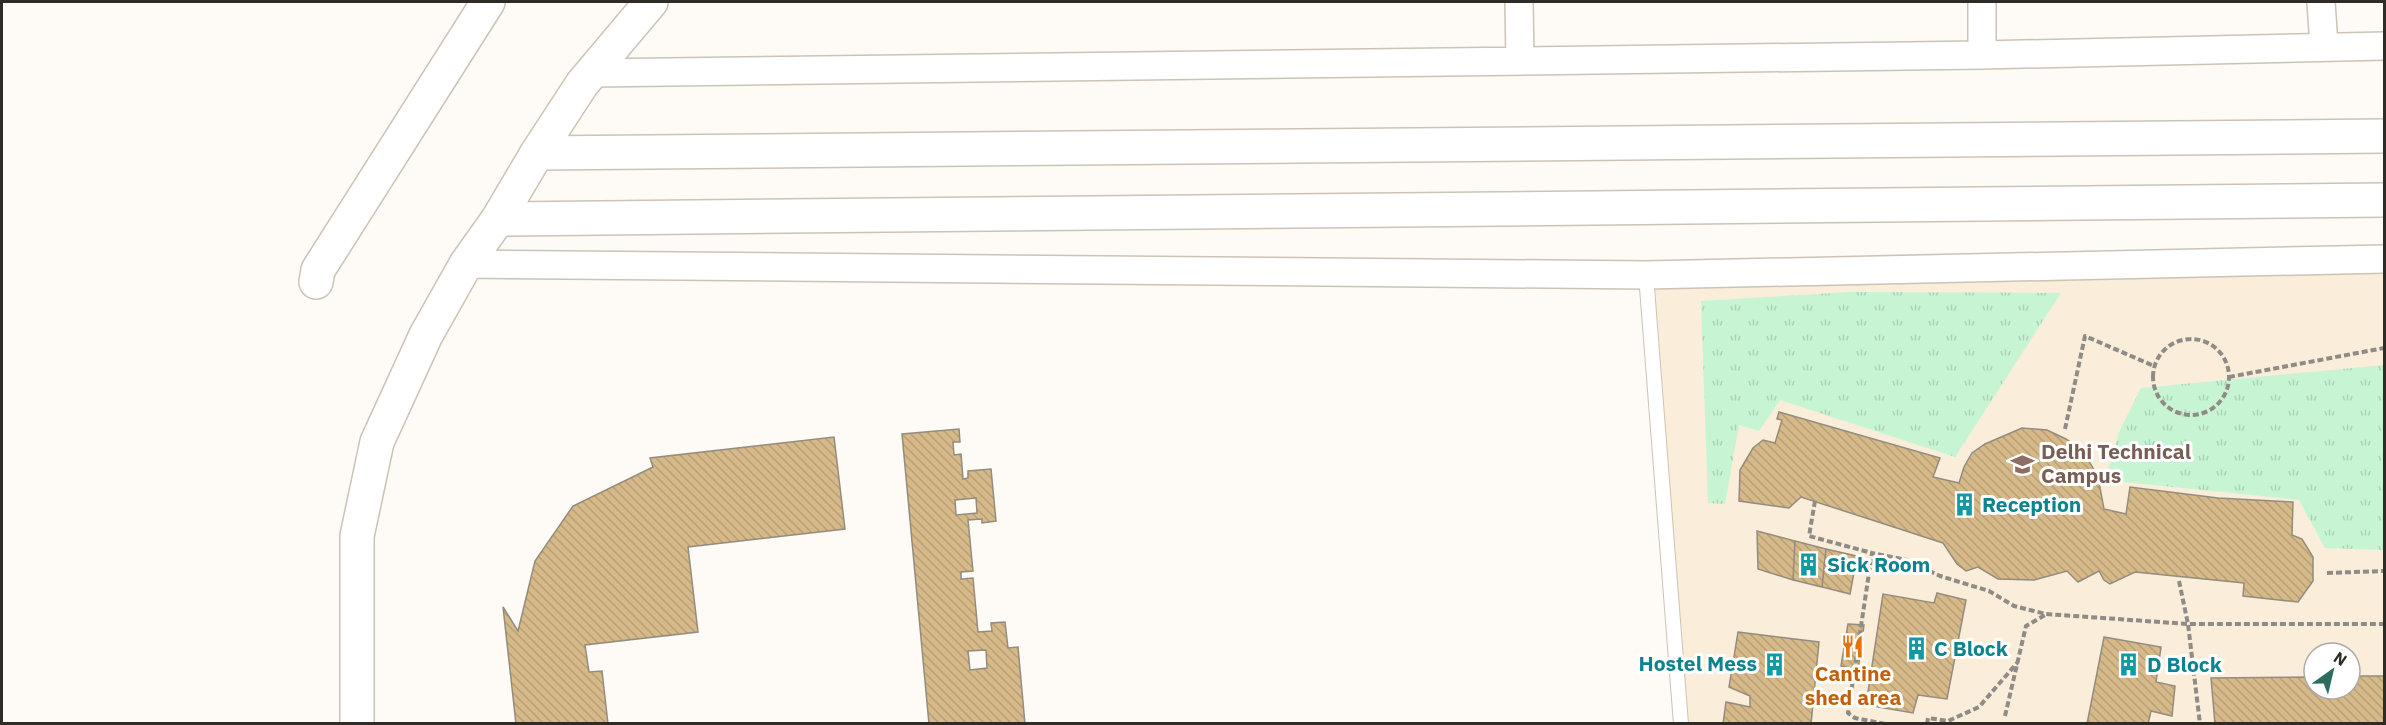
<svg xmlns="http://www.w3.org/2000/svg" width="2386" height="725" viewBox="0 0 2386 725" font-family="'IBM Plex Sans',sans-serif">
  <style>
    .built { fill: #faedd9 }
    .grass { fill: url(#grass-tufts) }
    .building { fill: url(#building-back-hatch); stroke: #938c7f; stroke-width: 1.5; fill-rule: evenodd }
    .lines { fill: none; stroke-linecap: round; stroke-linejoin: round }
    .service-casing { stroke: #ccc3b7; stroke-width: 16 }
    .minor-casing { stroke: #ccc3b7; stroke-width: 30 }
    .tertiary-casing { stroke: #ccc3b7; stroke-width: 36 }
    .path { stroke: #8f8b86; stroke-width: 4; stroke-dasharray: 6 3; stroke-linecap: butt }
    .service { stroke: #fff; stroke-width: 14 }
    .minor { stroke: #fff; stroke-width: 27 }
    .tertiary { stroke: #fff; stroke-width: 33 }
    .labels { text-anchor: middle; stroke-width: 6; stroke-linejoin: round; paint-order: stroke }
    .education-label { font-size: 21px; font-weight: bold; fill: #785e54; stroke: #fff; text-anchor: start }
    .culture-label { font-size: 21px; font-weight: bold; fill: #0d838f; stroke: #fff; text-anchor: start }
    .food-label { font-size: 21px; font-weight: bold; fill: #c56008; stroke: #fff }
  </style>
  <defs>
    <pattern id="grass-tufts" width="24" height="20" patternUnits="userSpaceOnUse" patternTransform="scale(1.5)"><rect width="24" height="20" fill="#c7f5d4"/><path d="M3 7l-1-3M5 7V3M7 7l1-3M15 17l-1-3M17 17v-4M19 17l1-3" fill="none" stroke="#abd2b6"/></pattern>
    <pattern id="building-back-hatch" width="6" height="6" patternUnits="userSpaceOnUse" patternTransform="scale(1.5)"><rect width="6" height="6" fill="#d6b988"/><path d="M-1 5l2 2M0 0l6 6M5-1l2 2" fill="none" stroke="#b89f75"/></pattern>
  </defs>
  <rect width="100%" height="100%" fill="#fefaf5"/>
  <path class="built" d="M2384 259V676H2350V653H2314V677L2211 678 2215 723H1681L1646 275Z"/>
  <path class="grass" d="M1849 292 2061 293 1955 457 1780 400 1759 431 1739 425 1725 504 1708 503 1701 301Z
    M2384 365V550L2325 548 2299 500 2105 480 2120 430 2141 388Z"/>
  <path class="building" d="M1779 412 1940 458 1933 477 1959 483 1964 467 1972 453 1985 444 2022 428 2047 430 2066 439 2079 448 2090 463 2098 477 2104 509 2126 514 2130 487 2218 498 2293 502 2292 535 2302 539 2313 557V581L2298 602 2243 596 2244 583 2135 572 2110 584 2104 580 2099 571 2078 582 2067 571 2034 580 1998 579 1978 567 1966 571 1957 564 1943 543 1801 497 1789 508 1739 501 1740 470 1753 448 1763 440 1775 443 1782 420 1777 419Z
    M959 429 960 442H953L954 455 961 454 963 479 968 478V471L991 469 996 521 982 523V519L968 520 973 571 961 572V579L973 578 978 632 992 631 991 623 1005 622 1008 648 1018 647 1025 724H929L902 434ZM976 498 977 513 956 515 955 500ZM986 650 987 668 970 670 968 651Z
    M834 437 845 529 688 547 698 632 585 645 589 672 602 671 608 724H516L503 607 518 631 535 561 573 506 653 467 650 458Z
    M1757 531 1795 541 1793 580 1758 569Z
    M1795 541 1826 549 1822 587 1793 580Z
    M1826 549 1857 556 1850 594 1822 587Z
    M1937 593 1966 600 1947 699 1918 695 1913 713 1866 705 1883 594 1934 603Z
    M1848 624 1864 625 1858 670 1841 666Z
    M1738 632 1819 642 1811 724H1723L1726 702 1750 707V696L1729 687Z
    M2104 637 2161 647 2156 682 2175 686 2172 716 2151 711 2148 724H2087Z
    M2350 676H2384V724H2215L2211 678 2314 677V689H2350Z"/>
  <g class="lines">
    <defs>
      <path id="service" d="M1646 275 1681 724"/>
      <path id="minor" d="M1519 2 1520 61
        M2321 2 2324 46
        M1982 55V2
        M592 73 1982 55 2384 46
        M466 264 1646 275 2384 259"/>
      <path id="tertiary" d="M537 153 2384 136
        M498 219 2384 200
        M316 282 318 270 488 2
        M357 724V536L377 442 426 335 466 264 498 219 537 153 582 84 651 2"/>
    </defs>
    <use href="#service" class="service-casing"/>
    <use href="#minor" class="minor-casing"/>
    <use href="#tertiary" class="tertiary-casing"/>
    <path class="path" d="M2153 377a38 38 0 1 1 76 0a38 38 0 1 1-76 0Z
      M2229 377 2384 348
      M2065 429 2085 336 2154 366
      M1815 501 1809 536 1872 553
      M2327 573 2384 571
      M2179 581 2188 624 2200 724
      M2005 716 2026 626 2045 615
      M1885 724 1855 718 1848 713 1872 553 1907 560 1940 576 1989 591 2014 606 2046 614 2188 624H2384
      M1927 724 1928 718 1948 721 1979 707 2017 663"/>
    <use href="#service" class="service"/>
    <use href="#minor" class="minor"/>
    <use href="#tertiary" class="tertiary"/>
  </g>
  <defs>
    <symbol id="university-bare" viewBox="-9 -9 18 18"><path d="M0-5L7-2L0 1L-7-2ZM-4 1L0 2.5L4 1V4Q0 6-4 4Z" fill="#8d6e63" stroke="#fff" stroke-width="2.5" paint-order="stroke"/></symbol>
    <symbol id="building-bare" viewBox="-9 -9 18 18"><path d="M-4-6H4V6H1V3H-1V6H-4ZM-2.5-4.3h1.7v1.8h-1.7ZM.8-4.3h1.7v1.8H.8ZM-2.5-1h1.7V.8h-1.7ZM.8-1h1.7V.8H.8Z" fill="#0f9aa8" stroke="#fff" stroke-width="2.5" paint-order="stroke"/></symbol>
    <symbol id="restaurant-bare" viewBox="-9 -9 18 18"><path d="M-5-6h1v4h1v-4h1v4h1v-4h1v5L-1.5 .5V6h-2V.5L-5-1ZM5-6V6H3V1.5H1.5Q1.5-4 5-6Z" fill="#e8710a" stroke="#fff" stroke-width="2.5" paint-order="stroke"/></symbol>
  </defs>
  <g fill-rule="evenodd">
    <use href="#university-bare" x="2006" y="448" width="33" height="33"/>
    <use href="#building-bare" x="1948" y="488" width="33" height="33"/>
    <use href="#building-bare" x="1792" y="548" width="33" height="33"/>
    <use href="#restaurant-bare" x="1836" y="630" width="33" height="33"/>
    <use href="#building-bare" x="1900" y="632" width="33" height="33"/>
    <use href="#building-bare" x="1758" y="648" width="33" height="33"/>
    <use href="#building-bare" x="2112" y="648" width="33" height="33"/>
  </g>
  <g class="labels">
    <g class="education-label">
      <text x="2041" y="459">Delhi Technical<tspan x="2041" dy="24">Campus</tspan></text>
    </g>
    <g class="culture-label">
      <text x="1982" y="512">Reception</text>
      <text x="1827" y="572">Sick Room</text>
      <text x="1934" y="656">C Block</text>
      <text x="1757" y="671" text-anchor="end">Hostel Mess</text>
      <text x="2147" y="672">D Block</text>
    </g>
    <g class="food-label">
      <text x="1853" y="681">Cantine<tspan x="1853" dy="24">shed area</tspan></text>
    </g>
  </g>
  <rect width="2386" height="725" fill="none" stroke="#2f2b26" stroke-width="6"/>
  <g transform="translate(2332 671) rotate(34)"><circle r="28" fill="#ffffff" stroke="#acaaa8" stroke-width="1.5"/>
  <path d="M0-4.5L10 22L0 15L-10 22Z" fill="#2c6d5d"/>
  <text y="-9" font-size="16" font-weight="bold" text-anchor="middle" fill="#2f2b26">N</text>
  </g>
</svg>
